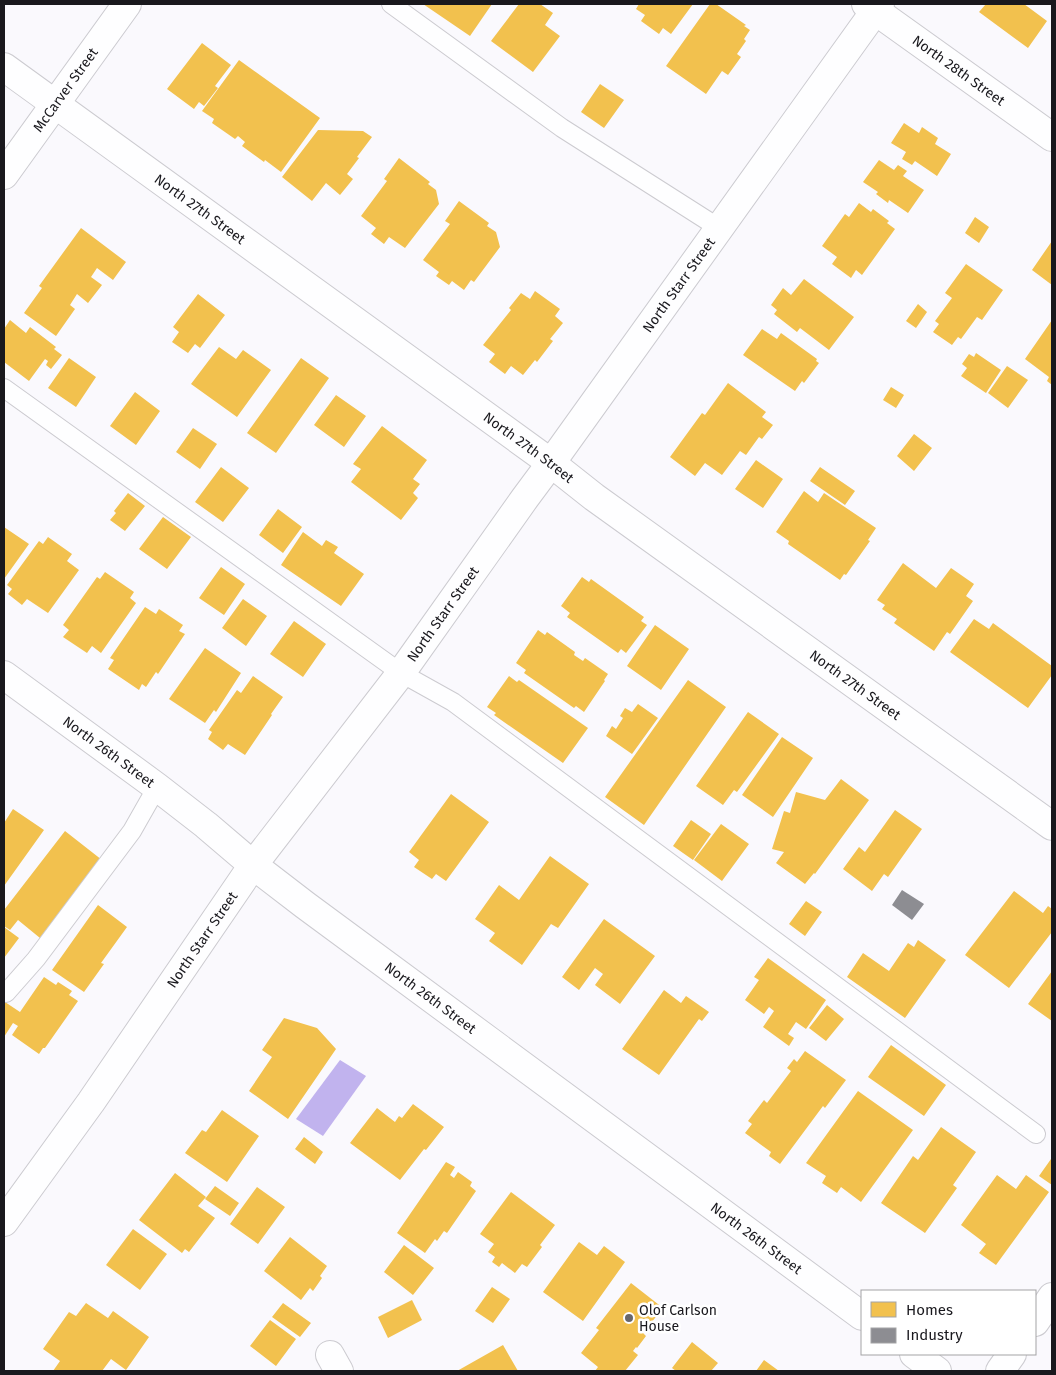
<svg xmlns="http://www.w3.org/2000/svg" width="1056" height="1375" viewBox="0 0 1056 1375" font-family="'Fira Sans',sans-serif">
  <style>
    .water { fill: #c1b3ee }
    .homes { fill: #f2c14e }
    .industry { fill: #8d8d92 }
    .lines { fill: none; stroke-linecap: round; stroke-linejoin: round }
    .lane-casing { stroke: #cccbd0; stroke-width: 20 }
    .street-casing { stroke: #cccbd0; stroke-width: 30 }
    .secondary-casing { stroke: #cccbd0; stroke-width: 30 }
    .lane { stroke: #fefeff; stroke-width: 18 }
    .street { stroke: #fefeff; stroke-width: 28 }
    .secondary { stroke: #fefeff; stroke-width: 28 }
    .poi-dot { fill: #68676b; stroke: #fff; stroke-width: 2 }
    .labels { text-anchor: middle; stroke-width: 5; stroke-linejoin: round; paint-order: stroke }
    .street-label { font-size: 14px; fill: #19181d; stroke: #fff }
    .poi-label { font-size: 14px; fill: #19181d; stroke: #fff; text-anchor: start }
  </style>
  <rect width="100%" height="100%" fill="#faf9fd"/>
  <path class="water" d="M340 1060 366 1076 323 1136 296 1119Z"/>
  <path class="homes" d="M423 4H492L470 36Z
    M519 4H540L553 13 545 25 560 36 533 72 491 41Z
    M639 4H693L671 34 663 28 659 34 641 21 645 15 636 9Z
    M710 4H716L746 25 744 26 750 30 744 39 746 41 737 54 741 57 728 75 722 71 706 94 666 66Z
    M986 4H1024L1047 21 1028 48 979 12Z
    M202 43 231 65 215 86 218 88 204 106 199 102 194 109 167 89Z
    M239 60 320 118 281 172 265 160 264 162 242 146 245 142 238 136 235 139 212 123 214 119 202 111Z
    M600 84 624 100 604 128 581 112Z
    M904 123 919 133 922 127 938 138 935 144 951 154 937 176 915 161 912 165 902 159 906 152 891 143Z
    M318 130 363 131 372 137 357 157 359 158 347 174 353 179 340 195 326 183 312 201 282 177Z
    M399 158 430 182 428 184 436 190 439 204 405 248 389 237 384 244 371 234 376 228 361 216 387 181 384 179Z
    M879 160 894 170 898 165 907 171 903 176 924 190 908 213 889 200 888 203 876 194 878 192 863 182Z
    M459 201 489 223 487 226 496 232 500 247 474 282 471 280 464 290 452 281 449 285 436 276 439 272 423 260 450 224 445 221Z
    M859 203 871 212 873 209 889 221 887 223 895 229 862 275 856 270 851 278 832 264 837 257 822 246 845 214 849 217Z
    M975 217 989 227 979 243 965 233Z
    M81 228 126 262 113 280 97 268 91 277 102 285 88 303 77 294 70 305 75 309 56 336 24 313 42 288 39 286Z
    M1052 241V285L1032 270Z
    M966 264 1003 290 982 320 977 317 961 339 958 337 952 345 933 332 939 324 935 321 952 298 945 293Z
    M804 279 854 317 829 350 800 328 797 332 774 314 777 310 771 305 783 288 791 295Z
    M535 291 560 309 555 316 563 323 550 339 553 341 537 362 535 360 523 375 511 366 505 374 489 362 495 354 483 345 511 310 509 308 521 293 530 299Z
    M198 294 225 315 200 348 195 344 188 353 172 342 179 332 173 327Z
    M918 304 927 312 916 328 906 321Z
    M10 320 26 333 30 327 56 347 54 349 62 355 51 369 46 365 48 361 45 359 29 381 4 362V329Z
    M1052 320V385L1047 381 1049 377 1025 359Z
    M762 329 777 339 781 333 817 359 816 361 819 363 804 383 802 381 795 391 743 355Z
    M219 347 236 359 243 350 271 370 237 417 191 384Z
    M976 353 1001 370 986 393 961 376 967 368 962 364 969 354 974 357Z
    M69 358 96 377 76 407 48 388Z
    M301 358 329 378 276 453 247 433Z
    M1007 366 1028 380 1008 408 988 393Z
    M728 383 766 412 762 417 773 425 762 439 759 437 746 455 740 451 722 475 705 463 695 476 670 457 702 413 705 415Z
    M891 387 904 395 896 408 883 400Z
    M135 392 160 411 136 445 110 426Z
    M336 395 366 416 344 447 314 425Z
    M382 426 427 460 413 479 420 484 413 493 418 498 401 520 351 482 361 469 353 464Z
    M193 428 217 444 200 469 176 452Z
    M914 434 932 448 914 471 897 456Z
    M756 460 783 479 763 508 735 489Z
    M221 467 249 488 223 522 195 502Z
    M820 467 855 491 845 505 810 481Z
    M804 491 818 502 824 493 876 528 868 540 870 541 846 575 844 574 840 580 788 544 789 541 776 532Z
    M128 493 145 506 125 531 110 520 116 513 114 511Z
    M278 509 302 527 283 553 259 535Z
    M163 517 191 537 167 569 139 549Z
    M4 527 29 544 4 579Z
    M303 532 322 546 326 540 338 547 334 553 364 574 341 606 281 565Z
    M48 537 72 554 67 561 79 570 48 613 27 599 22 605 8 594 12 589 7 585 39 541 43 544Z
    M903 563 936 588 951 568 974 584 966 596 973 601 950 634 947 632 934 651 894 623 897 619 882 609 885 605 877 600Z
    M221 567 245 584 224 615 199 598Z
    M105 572 134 592 130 598 136 603 101 653 92 646 87 653 63 637 69 630 63 625 97 577 100 579Z
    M582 577 589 582 591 579 644 617 641 621 647 625 626 653 621 649 618 653 567 617 570 613 561 606Z
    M243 599 267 616 246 646 222 628Z
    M145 607 156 614 159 609 183 625 179 631 185 634 158 674 156 672 146 687 142 684 139 690 108 669 114 660 110 658Z
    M974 619 989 629 993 623 1052 666V675L1028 708 950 652Z
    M294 621 326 644 303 677 270 654Z
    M655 625 689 649 661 690 627 666Z
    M538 630 545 635 547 632 575 652 574 655 583 661 585 658 608 674 604 680 605 681 584 712 576 706 574 708 524 673 526 670 516 663Z
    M205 648 241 673 216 712 214 710 205 723 169 699Z
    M253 676 283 697 271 714 272 715 245 755 228 744 223 750 208 739 212 732 209 730 237 690 241 693Z
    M509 676 517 682 519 680 588 728 563 763 494 715 496 713 487 707Z
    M688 680 726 707 644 825 605 797Z
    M638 704 658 718 632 754 606 736 612 726 616 729 623 718 620 716 625 708 632 712Z
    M748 712 779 734 737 792 734 790 723 805 696 786Z
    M782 737 813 758 773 817 742 795Z
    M841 779 869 800 815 874 814 873 805 884 776 863 784 852 772 849 784 811 790 813 796 792 825 800Z
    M451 794 489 822 446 881 436 874 432 879 414 867 419 860 409 852Z
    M13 809 44 830 4 886V823Z
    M895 810 922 829 888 877 884 874 872 891 843 869 859 847 865 852Z
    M691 820 711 834 693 860 673 846Z
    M721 824 749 844 722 881 694 860Z
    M65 831 102 860 54 922 53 921 40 938 18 920 10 930 4 926V910Z
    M550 856 589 884 558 928 551 924 522 965 489 941 495 933 475 919 499 885 519 900Z
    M1014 891 1043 913 1048 906 1052 909V932L1009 988 965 955Z
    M806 901 822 912 805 936 789 924Z
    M98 905 127 927 101 963 104 964 84 992 52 970Z
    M604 919 655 956 620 1004 595 985 603 974 595 968 579 990 562 977Z
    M4 927 19 938 4 958Z
    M918 940 946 960 905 1018 847 977 863 953 889 971 908 943 914 947Z
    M768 958 826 1000 806 1029 796 1022 788 1034 794 1038 789 1046 763 1027 774 1011 769 1007 764 1014 745 1000 759 980 754 977Z
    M1052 971V1021L1028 1004Z
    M44 977 56 985 58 982 72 991 69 995 78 1001 45 1048H43L39 1054 12 1035 18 1026 13 1023 4 1037V1004L5 1002 20 1012Z
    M664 990 681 1003 686 996 709 1012 702 1021 699 1019 659 1075 622 1049Z
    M827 1005 844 1019 826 1041 809 1028Z
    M284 1018 317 1028 336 1049 288 1119 249 1091 272 1057 262 1050Z
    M891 1045 946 1085 924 1116 868 1077Z
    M805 1051 846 1080 825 1108 823 1106 780 1164 769 1156 771 1152 745 1133 752 1124 748 1121 764 1100 767 1103 791 1071 787 1068 794 1059 797 1062Z
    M858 1091 913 1130 861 1202 841 1187 837 1193 822 1183 826 1176 806 1163Z
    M413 1104 444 1127 426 1150 424 1149 400 1180 350 1143 377 1108 395 1122 399 1116 402 1118Z
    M222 1110 259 1136 227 1182 185 1153 202 1130 206 1132Z
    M941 1127 976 1152 953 1185 957 1188 925 1233 881 1203 913 1156 918 1160Z
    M304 1137 323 1152 315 1164 295 1149Z
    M1051 1159 1052 1160V1185L1039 1176Z
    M446 1162 455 1167 450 1175 454 1178 458 1172 472 1182 470 1186 476 1191 447 1233 444 1231 437 1241 435 1239 425 1253 397 1233Z
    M175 1173 206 1197 198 1206 215 1218 189 1252 185 1249 182 1253 139 1220Z
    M997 1175 1016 1189 1026 1175 1049 1192 996 1265 979 1253 986 1244 961 1225Z
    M215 1186 239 1203 230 1216 205 1199Z
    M257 1187 285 1207 258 1244 230 1224Z
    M511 1192 555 1225 540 1245 542 1247 527 1267 522 1264 515 1273 502 1263 499 1267 492 1262 495 1257 488 1252 494 1244 480 1234Z
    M133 1229 167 1254 140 1290 106 1265Z
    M290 1237 327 1266 320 1276 322 1278 313 1291 310 1288 301 1300 264 1271Z
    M579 1242 597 1255 604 1246 625 1262 583 1321 543 1292Z
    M404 1245 434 1268 413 1295 384 1272Z
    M631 1283 663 1308 643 1333 646 1336 637 1348 636 1347 633 1351 638 1355 625 1371H595L598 1367 581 1353 599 1330 596 1328Z
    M492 1287 510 1299 493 1323 475 1311Z
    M412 1300 422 1320 388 1338 378 1317Z
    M86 1303 108 1318 113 1311 149 1337 126 1370 111 1359 102 1371H53L60 1361 43 1349 69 1312 76 1316Z
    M283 1303 311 1323 300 1337 272 1317Z
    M270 1320 296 1339 276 1366 250 1346Z
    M692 1342 718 1363 711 1371H676L672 1368Z
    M503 1345 518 1371H457Z
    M764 1360 779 1371H756Z"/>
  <path class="industry" d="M902 890 924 904 912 920 892 905Z"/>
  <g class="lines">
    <defs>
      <path id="lane" d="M391 4 562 128 719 228
        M4 388 401 673 453 702 1036 1134
        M4 991 6 993 36 959 132 831 157 787"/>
      <g id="street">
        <path id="s1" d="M866 4 1052 137"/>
        <path id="s2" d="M4 67 551 463 594 497 1052 826"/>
        <path id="s3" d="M4 675 157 787 206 825 253 865 305 905 862 1316"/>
        <path id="s4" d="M4 1222 91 1102 253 865 401 673 525 498 551 463 880 4"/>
        <path d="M1035 1322 1052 1297"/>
        <path d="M914 1354 937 1371"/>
        <path d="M330 1355 339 1371"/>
        <path d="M1000 1371 1012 1354"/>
      </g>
      <g id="secondary">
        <path id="s5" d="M4 175 127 4"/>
      </g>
    </defs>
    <use href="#lane" class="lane-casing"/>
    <use href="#street" class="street-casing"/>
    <use href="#secondary" class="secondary-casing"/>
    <use href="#lane" class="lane"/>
    <use href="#street" class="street"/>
    <use href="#secondary" class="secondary"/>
  </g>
  <circle class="poi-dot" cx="629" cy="1318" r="5"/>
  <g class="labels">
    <g class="street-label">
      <text dy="5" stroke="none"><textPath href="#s1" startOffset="114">North 28th Street</textPath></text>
      <text dy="5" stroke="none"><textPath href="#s5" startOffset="105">McCarver Street</textPath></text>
      <text dy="5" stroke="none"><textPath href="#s2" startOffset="242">North 27th Street</textPath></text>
      <text dy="5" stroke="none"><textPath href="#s4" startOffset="1155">North Starr Street</textPath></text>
      <text dy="5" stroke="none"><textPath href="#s2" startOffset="648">North 27th Street</textPath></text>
      <text dy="5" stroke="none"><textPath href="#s4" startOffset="750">North Starr Street</textPath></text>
      <text dy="5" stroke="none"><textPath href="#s2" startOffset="1052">North 27th Street</textPath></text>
      <text dy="5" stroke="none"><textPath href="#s3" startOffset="130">North 26th Street</textPath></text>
      <text dy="5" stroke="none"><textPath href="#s4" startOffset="345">North Starr Street</textPath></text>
      <text dy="5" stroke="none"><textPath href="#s3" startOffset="535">North 26th Street</textPath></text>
      <text dy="5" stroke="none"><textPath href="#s3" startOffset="940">North 26th Street</textPath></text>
    </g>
    <g class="poi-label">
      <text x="639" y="1315">Olof Carlson<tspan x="639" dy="16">House</tspan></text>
    </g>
  </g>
  <rect width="1056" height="1375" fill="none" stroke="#19181d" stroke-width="10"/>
  <rect x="861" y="1290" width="175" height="65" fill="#ffffff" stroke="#a3a3a5"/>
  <rect x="871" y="1302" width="25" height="15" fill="#f2c14e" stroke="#a3a3a5"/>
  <text x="906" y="1315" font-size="15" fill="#19181d">Homes</text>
  <rect x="871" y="1328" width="25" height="15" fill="#8d8d92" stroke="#a3a3a5"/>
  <text x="906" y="1340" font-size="15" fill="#19181d">Industry</text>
</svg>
